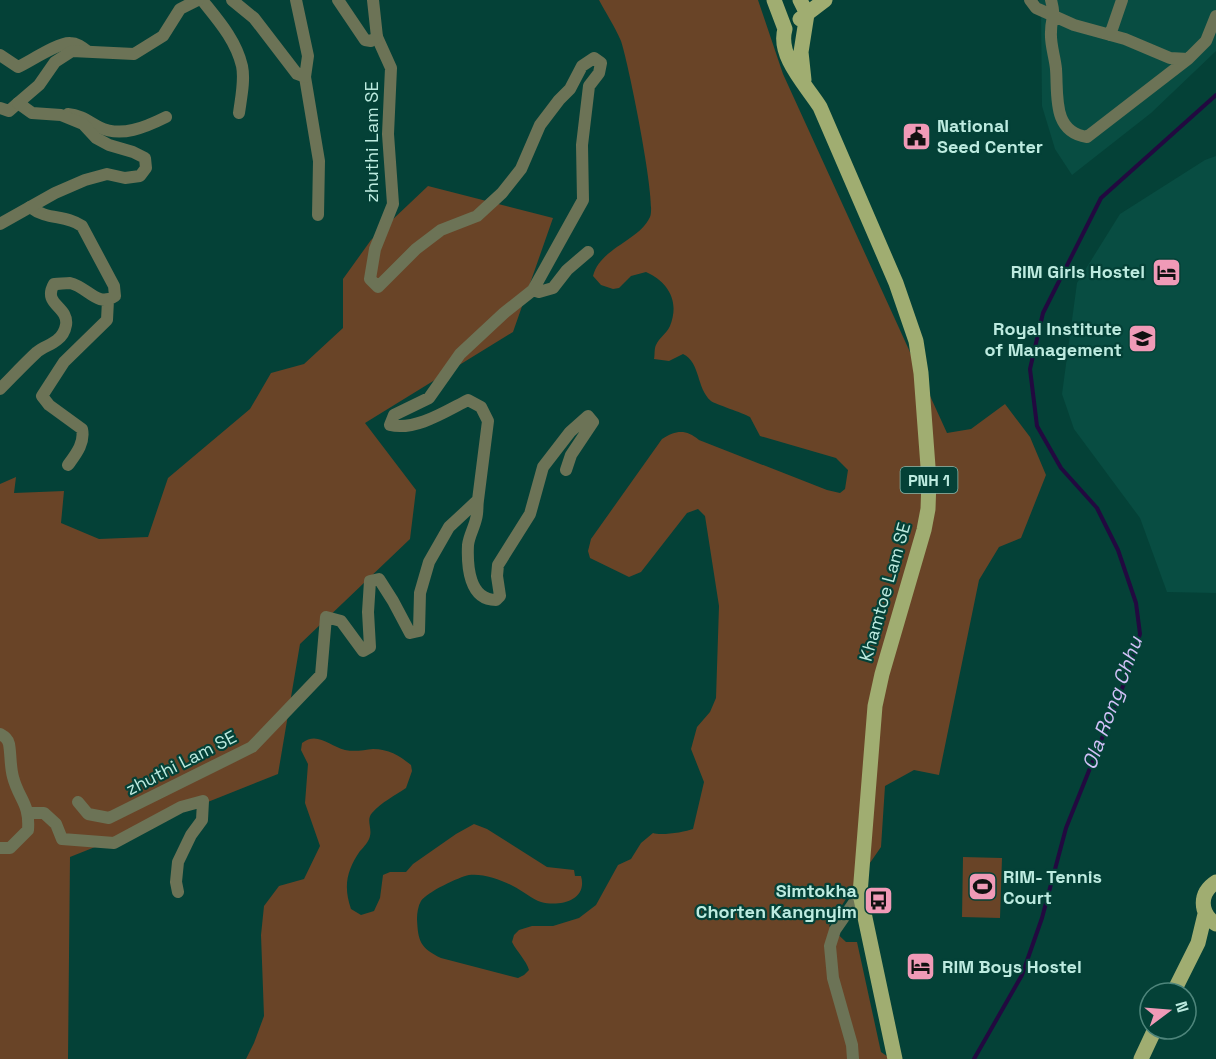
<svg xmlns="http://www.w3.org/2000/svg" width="1216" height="1059" viewBox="0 0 1216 1059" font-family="'Space Grotesk',sans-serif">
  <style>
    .built { fill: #084d42 }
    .green { fill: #694427 }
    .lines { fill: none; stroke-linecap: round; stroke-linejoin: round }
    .stream { stroke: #220940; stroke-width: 4 }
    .minor { stroke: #6c7356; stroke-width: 12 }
    .tertiary { stroke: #6c7356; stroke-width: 12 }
    .primary { stroke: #a0ad71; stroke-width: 15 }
    .labels { text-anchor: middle; stroke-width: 4.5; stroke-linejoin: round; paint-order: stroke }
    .shield { fill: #044137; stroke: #86b8ad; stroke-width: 1.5 }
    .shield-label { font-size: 16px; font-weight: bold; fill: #bdebe0 }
    .poi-label { font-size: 18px; font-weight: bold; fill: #bdebe0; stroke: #044137; text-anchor: start }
    .street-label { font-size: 18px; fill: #bdebe0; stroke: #044137 }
    .water-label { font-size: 20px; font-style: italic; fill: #d1c1f7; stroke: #044137 }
  </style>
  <rect width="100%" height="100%" fill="#044137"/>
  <path class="built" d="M1039 0H1216V51L1151 113 1072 175 1055 149 1042 106 1041 11Z
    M1216 156V593L1167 592 1140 518 1074 429 1062 394 1077 283 1120 214 1205 160Z"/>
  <path class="green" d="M599 0H758L783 74 947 433 971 429 1005 404 1030 437 1046 475 1021 538 999 547 979 580 939 775 914 770 885 786 881 847 854 886 829 926 846 942H857L881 1052 891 1059H246L254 1043 264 1016 261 935 264 906 279 886 304 879 320 846 305 803 308 764 301 750 302 743C317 731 330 746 345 750 355 752 364 750 373 749 389 749 400 756 411 765L412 771 406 788C394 796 382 802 372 813 366 820 372 827 370 836 369 841 364 847 360 851 347 870 343 886 351 909L361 915 374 911 380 898 383 875 390 872H406L413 864 456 834 474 824 487 829 547 867 574 870 575 876H581C588 900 560 907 541 902 532 899 523 891 513 886 502 880 482 873 469 875 459 877 427 892 421 901 418 906 417 913 417 919 418 941 420 948 441 958L518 978 524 975 529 970C526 960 517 952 512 942L514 935 519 930 532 926H553L579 918 596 905 618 865 631 859 641 843 653 833C661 836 685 832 693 829L704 782 691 749 697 727 710 712 716 698 719 606 705 516 698 509 687 513 641 572 629 577 590 558 588 551 591 539 662 439C676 430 686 429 699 440L827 490 840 493 845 489 848 470 836 458 760 436 750 417C743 413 715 404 711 401 696 388 701 363 683 354L669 361 654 359C655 355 654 349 656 345 659 338 667 333 670 326 680 301 668 282 646 272L631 276 619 288 613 289 601 285 593 276C600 248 639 241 650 217 657 203 628 61 621 41 615 27 606 13 599 0Z
    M428 186 553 218 513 332 365 423 416 490 410 539 300 644 278 774 70 857 68 1059H0V484L16 477 14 493 64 491 61 523 99 539 148 537 168 478 250 409 271 373 304 364 343 328V279L371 240Z
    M963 857 1002 858 1000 918 962 917Z"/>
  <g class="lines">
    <path class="stream" d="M974 1059 1022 975 1042 918 1066 828 1125 681 1140 634 1136 603 1118 550 1097 508 1061 468 1037 426 1030 369 1043 313 1101 198 1216 95"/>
    <path class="minor" d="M202 0C218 20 236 40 242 66 245 80 241 98 239 113
      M1030 0 1036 8 1074 25 1125 39 1170 58 1188 59
      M1051 0C1056 19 1051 16 1051 32 1050 44 1055 57 1056 69 1058 95 1052 132 1087 137L1188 59 1206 41 1216 16
      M1110 35 1122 0
      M0 55 18 67C29 62 59 42 70 43 77 43 82 47 87 51
      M305 77 319 161 318 215
      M0 108 9 111 18 103
      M68 114C80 115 88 121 99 127 121 138 146 127 166 117
      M533 290 539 292 553 288 567 270 588 252
      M0 389C12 377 24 364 37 352 43 347 51 345 57 340 61 337 65 331 66 325 69 306 42 305 54 284 59 284 65 283 70 283 88 287 97 308 115 296L114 286 82 226C65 214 48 221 30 207
      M68 465C76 454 85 443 82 429L49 405 42 396 64 362 107 320 108 300
      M478 500C477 506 478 513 476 519 474 528 469 536 468 545 467 566 469 600 496 600L500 596 497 576 498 565 530 514 543 467 570 432 588 416 593 422 571 455 566 470
      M0 734C5 737 8 739 9 744 11 755 10 766 13 777 19 800 30 803 28 830L10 848H0
      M78 802 88 814 109 818 252 747 321 675 326 617 341 621 363 651 370 647 368 612 370 581 379 579 393 601 410 633 419 631 420 593 429 562 449 527 478 500 488 421 481 407 468 400C446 411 416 431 390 425L394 415 429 398 460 354 504 313 533 290 583 200 582 145 589 86 599 73 601 63 594 58 582 66 570 89 559 100 540 125 521 169 502 193 477 216 441 230 416 249 378 287 370 279 375 249 393 204 388 134 391 68 377 37
      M29 813H44L56 824 62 839 114 843 181 807 203 801 202 820 191 835 178 862 176 882 178 892
      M853 1059 852 1045 833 978 830 946 835 930 860 894"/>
    <path class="tertiary" d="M232 0 254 18 297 74 305 77 308 56 296 0
      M338 0 365 40 371 41 377 37 373 0
      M0 224 55 193 85 180 107 174 125 178 140 176 146 168 145 158 133 152 109 145 96 138 83 124 61 115 32 113 18 103 39 85 55 62 72 51 134 54 163 36 180 9 198 0"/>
    <path class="primary" d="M774 0 785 29
      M800 0 807 14 801 52 804 80
      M800 19 825 0
      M785 29C777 56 806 85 820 107L896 283 916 341 921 373 929 480 928 509 924 530 882 674 875 706 860 894 895 1059
      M1216 882C1199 893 1199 913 1216 924
      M1173 993 1198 943 1205 914
      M1141 1059 1155 1029"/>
  </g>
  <defs>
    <symbol id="civic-square" viewBox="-11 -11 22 22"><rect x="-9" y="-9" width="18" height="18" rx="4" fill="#f09ab7" stroke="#044137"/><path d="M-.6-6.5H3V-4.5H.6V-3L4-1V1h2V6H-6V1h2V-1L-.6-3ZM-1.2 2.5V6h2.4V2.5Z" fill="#111"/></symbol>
    <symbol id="hotel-square" viewBox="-11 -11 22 22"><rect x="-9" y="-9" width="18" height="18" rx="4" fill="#f09ab7" stroke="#044137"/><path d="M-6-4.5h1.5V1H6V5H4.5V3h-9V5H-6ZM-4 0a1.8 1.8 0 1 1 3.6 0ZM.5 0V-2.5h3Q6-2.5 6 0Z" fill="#111"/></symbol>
    <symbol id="university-square" viewBox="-11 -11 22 22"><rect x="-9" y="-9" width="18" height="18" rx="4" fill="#f09ab7" stroke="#044137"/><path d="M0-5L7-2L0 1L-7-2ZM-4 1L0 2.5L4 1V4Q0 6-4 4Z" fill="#111"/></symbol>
    <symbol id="stadium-square" viewBox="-11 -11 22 22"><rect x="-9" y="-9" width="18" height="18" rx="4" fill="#f09ab7" stroke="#044137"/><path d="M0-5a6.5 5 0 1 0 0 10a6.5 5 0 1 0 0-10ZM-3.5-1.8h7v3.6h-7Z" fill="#111"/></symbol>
    <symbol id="bus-square" viewBox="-11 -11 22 22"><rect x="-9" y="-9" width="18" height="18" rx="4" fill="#f09ab7" stroke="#044137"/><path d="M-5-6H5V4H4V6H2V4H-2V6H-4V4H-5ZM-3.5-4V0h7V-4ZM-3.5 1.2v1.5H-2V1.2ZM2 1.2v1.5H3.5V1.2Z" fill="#111"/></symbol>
  </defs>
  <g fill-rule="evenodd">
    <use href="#civic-square" x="900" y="120" width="33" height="33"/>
    <use href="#hotel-square" x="1150" y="256" width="33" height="33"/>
    <use href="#university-square" x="1126" y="322" width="33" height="33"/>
    <use href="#stadium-square" x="966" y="870" width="33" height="33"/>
    <use href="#bus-square" x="862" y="884" width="33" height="33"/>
    <use href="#hotel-square" x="904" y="950" width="33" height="33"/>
  </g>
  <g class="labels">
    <rect class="shield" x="900.5" y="467" width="57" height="26" rx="4.5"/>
    <g class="shield-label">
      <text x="929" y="486">PNH 1</text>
    </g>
    <g class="poi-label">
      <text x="937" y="132">National<tspan x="937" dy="21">Seed Center</tspan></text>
      <text x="1145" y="278" text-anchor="end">RIM Girls Hostel</text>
      <text x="1122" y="335" text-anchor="end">Royal Institute<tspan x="1122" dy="21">of Management</tspan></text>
      <text x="1003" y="883">RIM- Tennis<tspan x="1003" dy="21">Court</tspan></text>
      <text x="857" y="897" text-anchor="end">Simtokha<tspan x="857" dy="21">Chorten Kangnyim</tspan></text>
      <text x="942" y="973">RIM Boys Hostel</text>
    </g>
    <g class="street-label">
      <text transform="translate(372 142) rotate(-90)" y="6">zhuthi Lam SE</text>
      <text transform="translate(885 592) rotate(-74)" y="6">Khamtoe Lam SE</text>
      <text transform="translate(181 763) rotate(-27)" y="6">zhuthi Lam SE</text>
    </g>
    <g class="water-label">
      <text transform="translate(1112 703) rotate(-70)" y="7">Ola Rong Chhu</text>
    </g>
  </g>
  <g transform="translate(1168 1011) rotate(74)"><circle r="28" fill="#044137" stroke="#4e857b" stroke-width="1.5"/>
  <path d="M0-4.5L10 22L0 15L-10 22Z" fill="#f09ab7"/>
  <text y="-9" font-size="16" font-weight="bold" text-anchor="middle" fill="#bdebe0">N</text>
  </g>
</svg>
